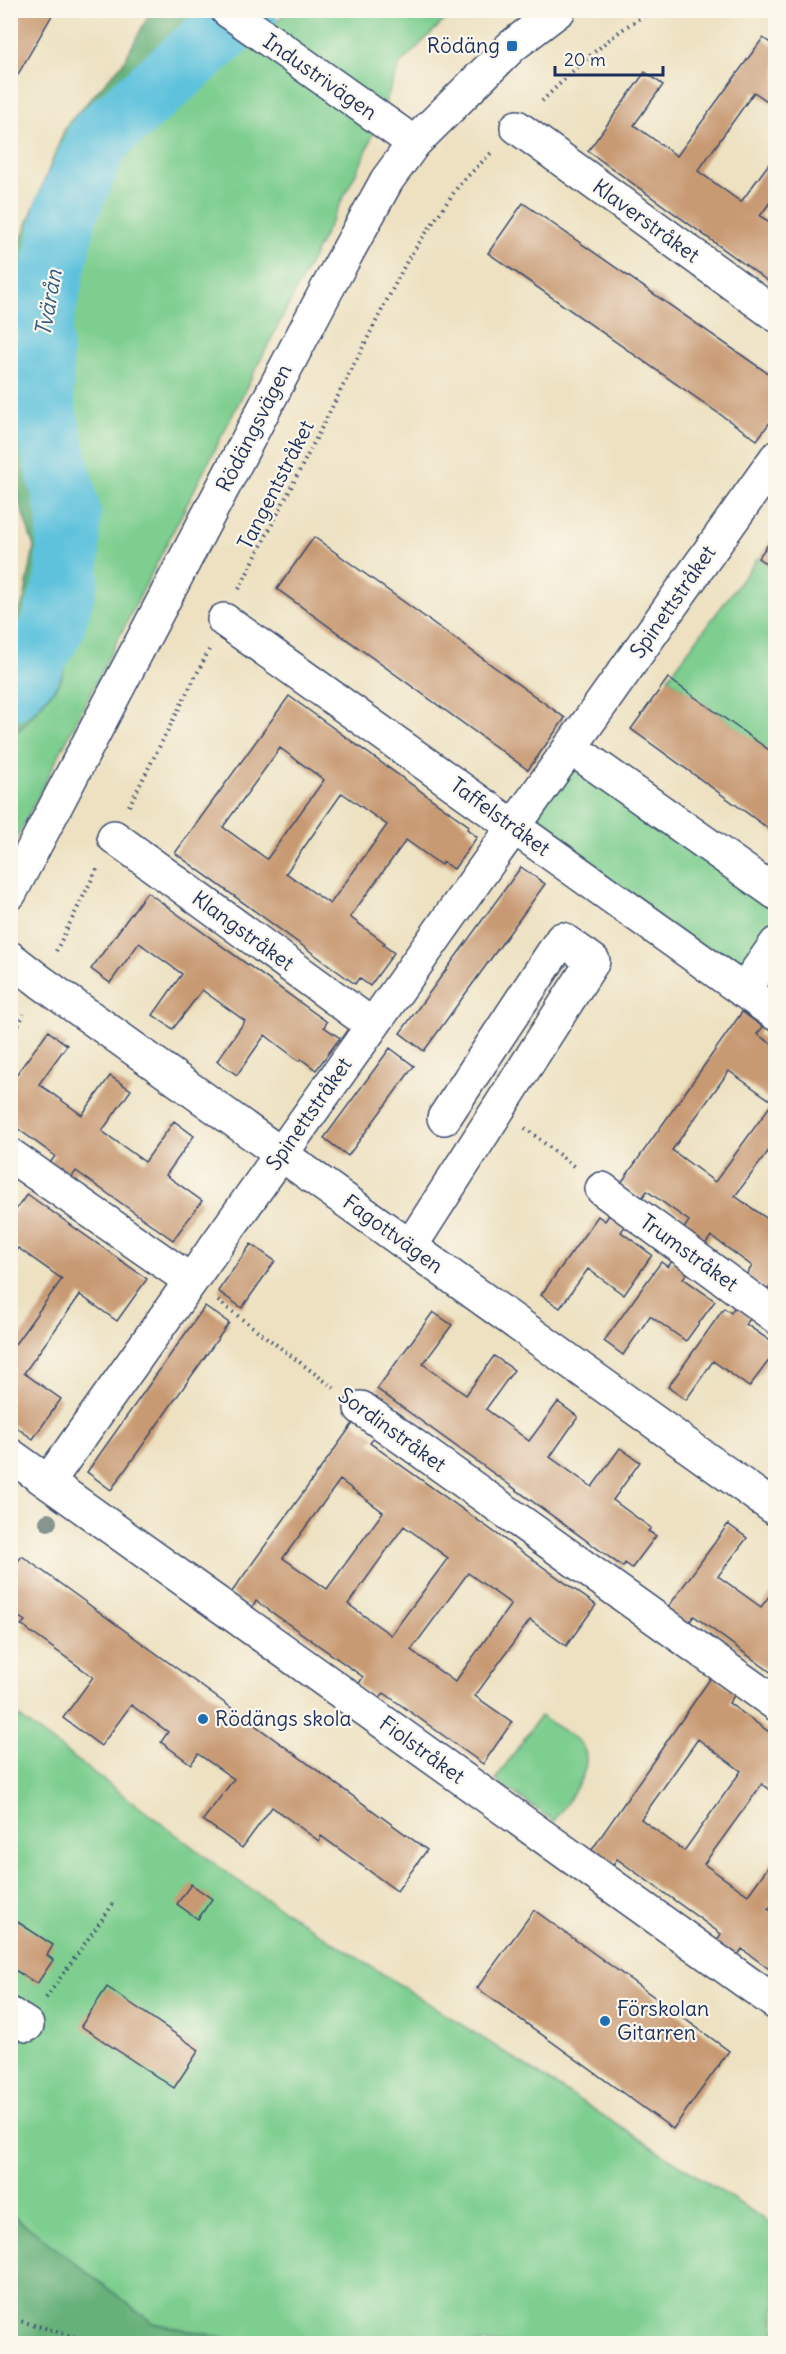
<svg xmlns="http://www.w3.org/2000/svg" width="786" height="2354" viewBox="0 0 786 2354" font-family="Delius,sans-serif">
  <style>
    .green { fill: #7dce8f; stroke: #4c7e76; stroke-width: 1.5 }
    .forest { fill: #66b17a; stroke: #40706c; stroke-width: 1.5 }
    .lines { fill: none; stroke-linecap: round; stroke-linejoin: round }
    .river { stroke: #5fc2dd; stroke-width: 64 }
    .building { fill: #c89a73; fill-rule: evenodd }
    .minor-casing { stroke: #3a4a6d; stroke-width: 36 }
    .path { stroke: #3a4a6d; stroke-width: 4; stroke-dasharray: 1.5 4.5; stroke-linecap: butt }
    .minor { stroke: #fff; stroke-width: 33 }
    .tree { fill: #879591 }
    .poi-dot { fill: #1f6fb2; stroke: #fbf7ec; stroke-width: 2 }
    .labels { text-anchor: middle; stroke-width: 4.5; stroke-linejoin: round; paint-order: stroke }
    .poi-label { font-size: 21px; fill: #1b2f5e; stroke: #fbf7ec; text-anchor: start }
    .street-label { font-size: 21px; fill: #1b2f5e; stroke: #fbf7ec }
    .water-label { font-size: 22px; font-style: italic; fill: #2f5b84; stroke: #fbf7ec }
  </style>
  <rect width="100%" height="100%" fill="#fbf7ec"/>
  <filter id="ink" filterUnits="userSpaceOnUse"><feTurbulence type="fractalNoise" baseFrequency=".0167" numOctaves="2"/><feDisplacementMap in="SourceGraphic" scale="12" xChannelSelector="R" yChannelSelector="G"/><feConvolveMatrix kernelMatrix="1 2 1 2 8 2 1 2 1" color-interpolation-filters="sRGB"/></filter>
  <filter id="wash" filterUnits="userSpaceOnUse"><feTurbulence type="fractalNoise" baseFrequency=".008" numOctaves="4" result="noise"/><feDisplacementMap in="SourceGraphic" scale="24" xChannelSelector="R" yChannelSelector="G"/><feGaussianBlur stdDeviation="1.35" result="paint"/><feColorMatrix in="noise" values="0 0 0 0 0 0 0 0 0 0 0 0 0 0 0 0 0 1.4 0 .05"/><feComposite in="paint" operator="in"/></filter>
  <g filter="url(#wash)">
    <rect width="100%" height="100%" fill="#ede1c1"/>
    <path class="green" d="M290 11H454L400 64 364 157 11 849V737L24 725 60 682 89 527 61 398 60 322 88 205 120 133Z
      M758 558 775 570V755L668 678Z
      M570 747 775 893V944L743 991 513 826Z
      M10 1710 238 1881 775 2226V2343H250L153 2323 11 2214Z
      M540 1716C552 1724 568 1732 579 1742 601 1763 566 1803 554 1821L495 1780Z"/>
    <path class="forest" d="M151 11H206L244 43 120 133 88 206 60 322 61 398 89 527 83 587 74 639 60 682 24 725 11 737V626L24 600 34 547 11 478 10 312 16 296V252L66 126 123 63Z
      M11 2214 153 2323 250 2343H11Z"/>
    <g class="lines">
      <path class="river" d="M10 689 28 669 53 626 67 578 69 515 42 402 40 327 66 211 99 138 246 10"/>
    </g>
    <g id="blocks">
      <path class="building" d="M10 10H55L10 88Z
        M763 38 776 47V107L754 92 698 171 741 202 776 154V194L760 216 776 226V287L588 151 645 72 663 85 634 125 677 156Z
        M523 203 776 379V414L757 440 488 253Z
        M776 534V570L758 558Z
        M314 537 565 718 528 770 277 589Z
        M668 678 776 755V834L631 729Z
        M289 696 469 826 467 829 477 837 454 869 443 862 441 865 406 840 350 917 385 943 383 945 394 953 370 986 359 978 355 984 175 853ZM280 748 324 780 267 859 223 827ZM342 793 387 825 330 904 286 873Z
        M521 867 545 884 424 1051 400 1033Z
        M147 892 327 1022 324 1027 340 1038 316 1070 301 1059 299 1061 265 1035 237 1075 217 1061 245 1021 202 990 173 1029 153 1015 182 974 139 943 110 983 91 969Z
        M742 1012 763 1027 757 1034 776 1047V1141L735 1196 776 1225V1282L774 1281 767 1291 746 1276 752 1266 711 1236 704 1246 683 1230 689 1221 647 1191 642 1198 621 1183ZM729 1071 773 1102 715 1182 672 1150Z
        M48 1031 67 1045 39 1084 82 1115 110 1076 131 1090 102 1131 145 1162 174 1121 194 1136 166 1175 202 1201 173 1240 76 1171 71 1178 50 1163 55 1156 14 1126 10 1131V1083Z
        M390 1048 414 1066 348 1156 324 1138Z
        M27 1194 147 1279 117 1321 80 1295 24 1373 61 1399 33 1439 10 1423V1351L62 1279 18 1248 10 1258V1218Z
        M609 1215 625 1226 621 1232 652 1255 624 1295 588 1269 560 1308 541 1295 598 1216 605 1221Z
        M251 1244 275 1261 242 1308 218 1291Z
        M672 1261 688 1272 683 1278 715 1301 686 1341 650 1316 623 1355 604 1341 661 1262 668 1267Z
        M205 1306 229 1323 111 1490 87 1472Z
        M735 1306 751 1318 746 1324 776 1345V1351L749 1387 713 1361 686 1400 668 1387 724 1308 731 1313Z
        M433 1312 452 1325 423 1364 466 1395 494 1356 514 1370 486 1409 529 1441 558 1402 578 1417 550 1457 592 1487 620 1448 640 1462 613 1500 651 1528 648 1531 656 1536 632 1568 625 1563 623 1567 377 1389Z
        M354 1422 375 1437 370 1443 596 1605 566 1646 530 1620 475 1696 512 1722 483 1764 384 1693 379 1700 358 1685 363 1677 256 1601 252 1608 231 1593ZM340 1480 383 1512 327 1589 283 1558ZM404 1526 448 1558 391 1635 348 1604ZM468 1573 511 1604 455 1682 411 1650Z
        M728 1524 747 1538 718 1576 761 1607 776 1587V1676L694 1616 687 1625 666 1610Z
        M22 1556 427 1850 397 1891 321 1836 319 1841 272 1807 242 1848 203 1820 234 1779 198 1754 191 1764 161 1742 168 1732 131 1705 101 1746 63 1718 93 1677 21 1625 25 1621 10 1611V1571Z
        M712 1676 736 1693 729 1703 776 1737V1794L762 1784 704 1864 748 1895 776 1856V1899L768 1909 776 1914V1974L742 1949 736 1958 715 1943 721 1934 617 1859 612 1866 591 1851ZM698 1739 741 1771 684 1851 641 1819Z
        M191 1884 212 1899 198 1919 177 1904Z
        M534 1910 729 2051 673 2129 477 1988Z
        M10 1917 53 1945 47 1955 53 1960 37 1984 10 1967Z
        M107 1987 199 2050 174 2088 81 2026Z"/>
    </g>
  </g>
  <g filter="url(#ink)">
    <use href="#blocks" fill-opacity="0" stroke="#3a4a6d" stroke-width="1.5"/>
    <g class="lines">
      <defs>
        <path id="minor" d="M227 10 414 143
          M517 127 776 315
          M224 620 776 1014
          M570 747 776 893
          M114 837 372 1025
          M10 893 327 289 387 180 414 143 512 46 559 10
          M10 958 41 982 776 1509
          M743 991 776 944
          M10 1155 191 1281
          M602 1189 776 1317
          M410 1247 593 961 562 939 444 1118
          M361 1408 776 1704
          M10 1455 776 2003
          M48 1482 776 458
          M10 2014 27 2025"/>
      </defs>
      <use href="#minor" class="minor-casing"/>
      <path class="path" d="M542 101C571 73 619 25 656 10
        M239 589 408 259 459 185 493 151
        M129 806 209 650
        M56 951 97 869
        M10 1041 24 1014
        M525 1128 576 1168
        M218 1301 334 1388
        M46 1998 113 1904
        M10 2318 100 2344"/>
      <use href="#minor" class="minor"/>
    </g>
    <circle class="tree" cx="48" cy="1522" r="9"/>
  </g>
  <g class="poi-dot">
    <rect x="506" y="40" width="12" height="12" rx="3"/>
    <circle cx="203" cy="1719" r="6"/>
    <circle cx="605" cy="2021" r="6"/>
  </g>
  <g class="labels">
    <g class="poi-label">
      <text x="500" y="53" text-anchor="end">Rödäng</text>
      <text x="215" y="1726">Rödängs skola</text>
      <text x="617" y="2016">Förskolan<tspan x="617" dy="24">Gitarren</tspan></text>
    </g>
    <g class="street-label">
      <text transform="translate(320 77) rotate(35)" y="7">Industrivägen</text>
      <text transform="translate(646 221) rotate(36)" y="7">Klaverstråket</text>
      <text transform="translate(254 428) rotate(-63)" y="7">Rödängsvägen</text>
      <text transform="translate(276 485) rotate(-63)" y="7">Tangentstråket</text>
      <text transform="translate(673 602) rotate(-55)" y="7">Spinettstråket</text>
      <text transform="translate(500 817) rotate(36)" y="7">Taffelstråket</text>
      <text transform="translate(243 931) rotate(36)" y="7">Klangstråket</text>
      <text transform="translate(309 1114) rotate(-55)" y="7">Spinettstråket</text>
      <text transform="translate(393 1234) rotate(36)" y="7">Fagottvägen</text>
      <text transform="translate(689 1253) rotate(36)" y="7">Trumstråket</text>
      <text transform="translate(392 1430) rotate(36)" y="7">Sordinstråket</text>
      <text transform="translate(422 1750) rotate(36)" y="7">Fiolstråket</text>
    </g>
    <g class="water-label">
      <text transform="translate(48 303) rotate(-80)" y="8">Tvärån</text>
    </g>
  </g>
  <rect width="786" height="2354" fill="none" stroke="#fbf7ec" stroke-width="36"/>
  <path d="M555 66v9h108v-9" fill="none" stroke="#1b2f5e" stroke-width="3"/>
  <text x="564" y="66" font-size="18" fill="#1b2f5e" stroke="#fbf7ec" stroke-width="4.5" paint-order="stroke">20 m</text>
</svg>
